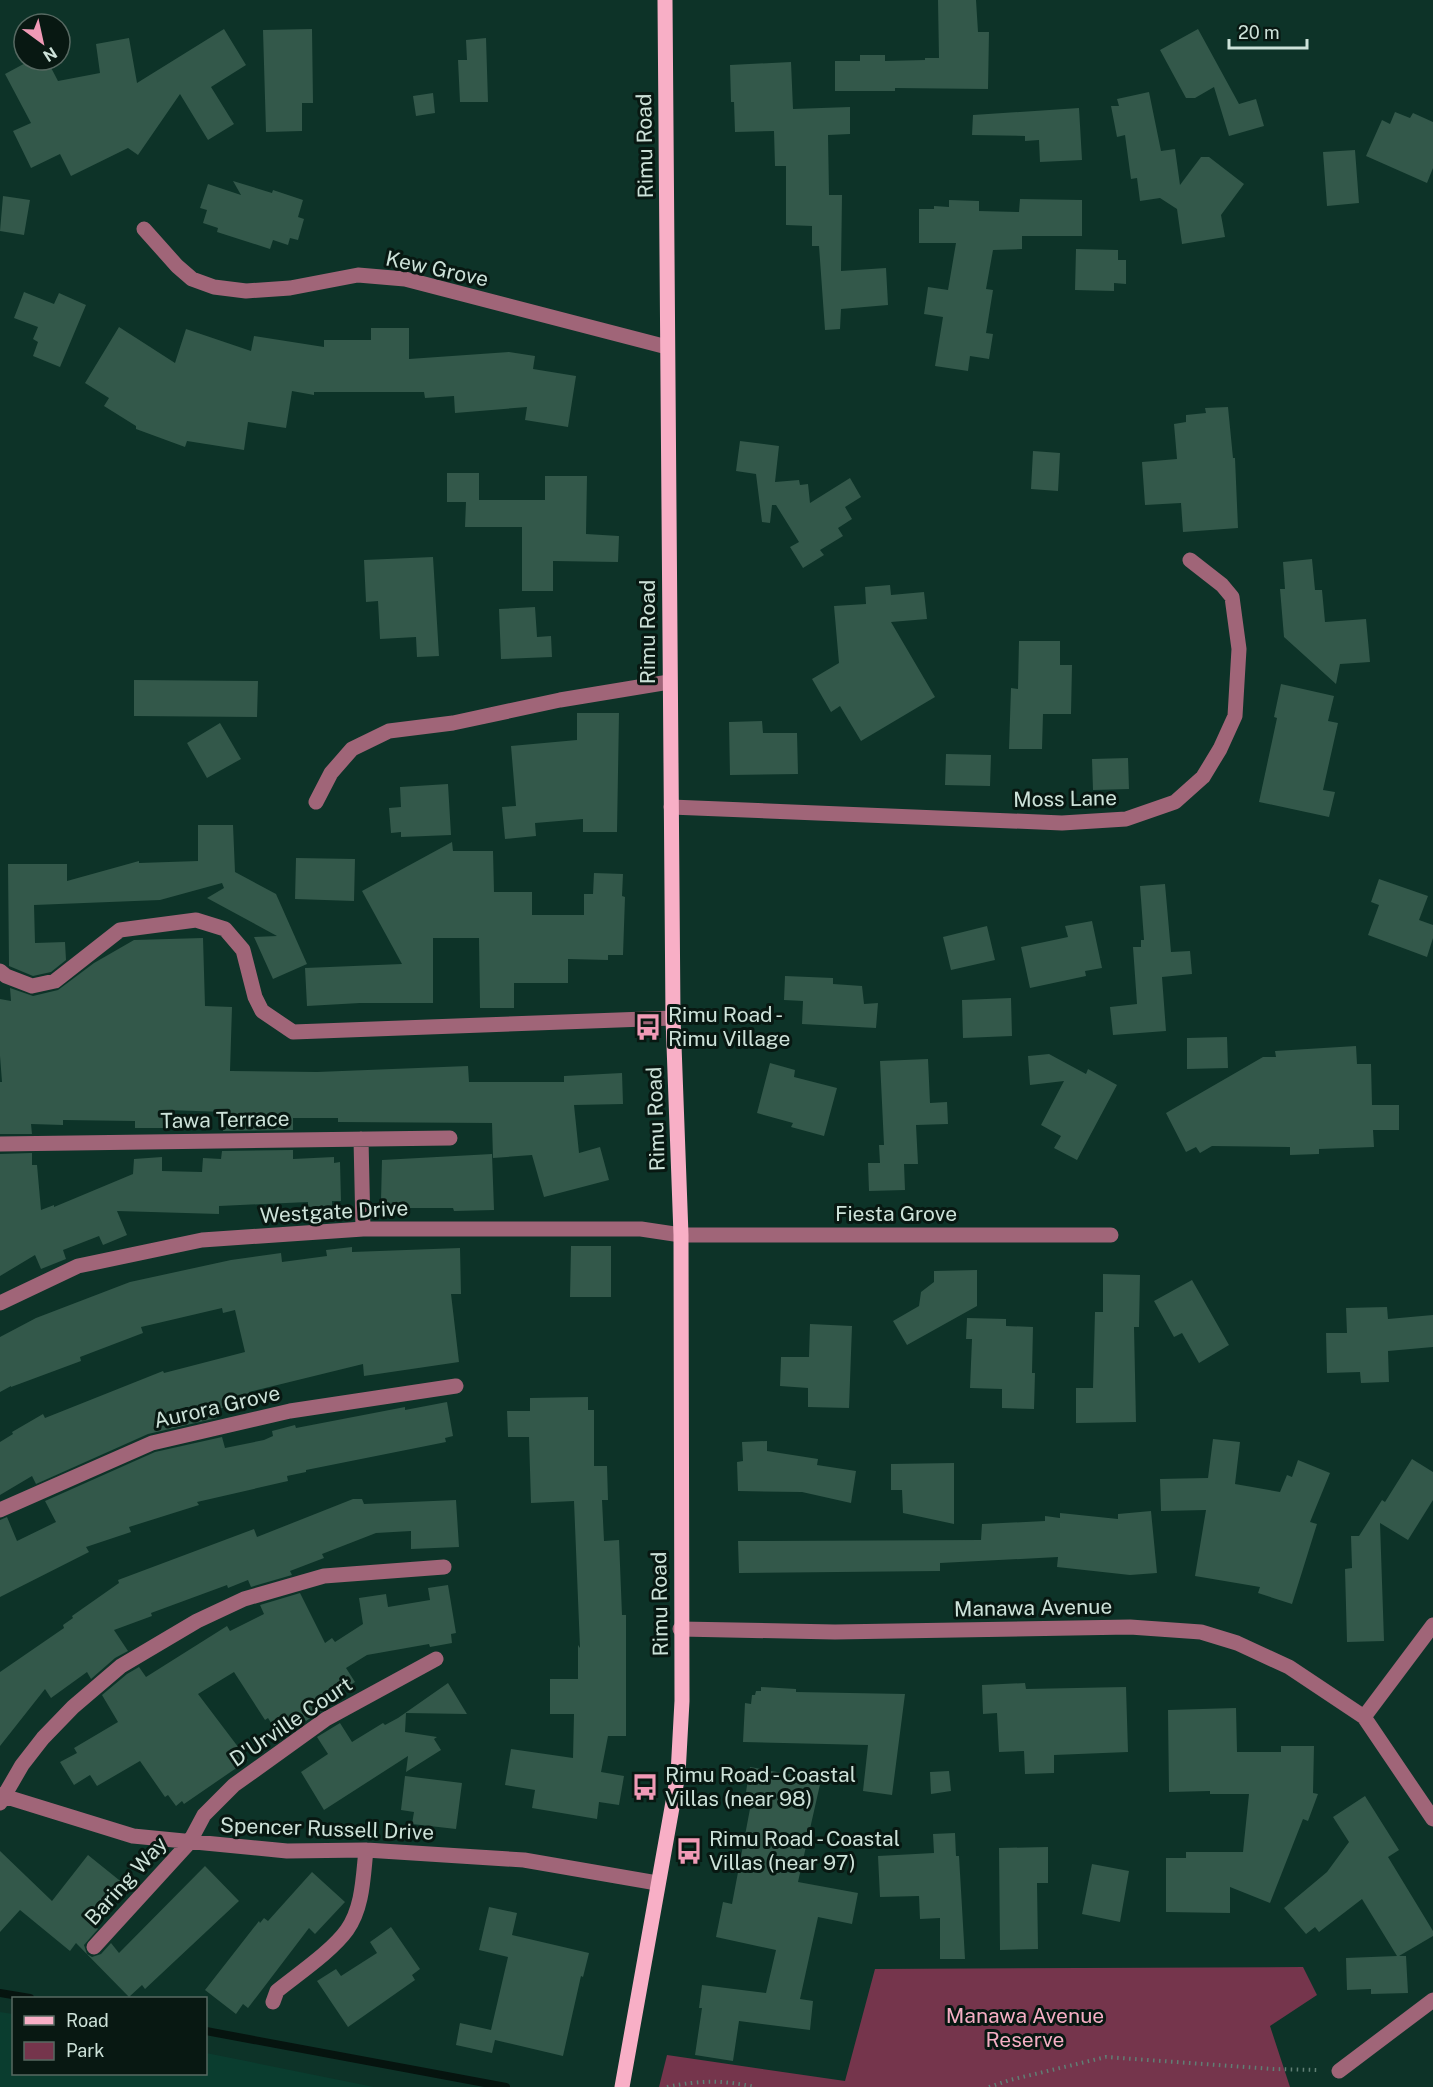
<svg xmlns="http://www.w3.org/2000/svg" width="1433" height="2087" viewBox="0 0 1433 2087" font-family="'Public Sans',sans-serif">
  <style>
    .built { fill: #0a3d2f }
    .green { fill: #75354c }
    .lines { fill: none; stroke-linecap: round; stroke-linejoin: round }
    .stream { stroke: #06140f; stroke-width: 8 }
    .building { fill: #33584a }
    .path { stroke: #607f75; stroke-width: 4; stroke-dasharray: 1.5 4.5; stroke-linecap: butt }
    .minor { stroke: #a06578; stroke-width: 15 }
    .major { stroke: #f8afc6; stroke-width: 15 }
    .labels { text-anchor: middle; stroke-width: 6; stroke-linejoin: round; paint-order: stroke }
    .street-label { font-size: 21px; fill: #cde2d9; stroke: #081812 }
    .poi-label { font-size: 21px; fill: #cde2d9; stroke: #081812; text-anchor: start }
    .park-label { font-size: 21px; fill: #f5aec4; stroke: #081812 }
  </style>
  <rect width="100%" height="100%" fill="#0d3328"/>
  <path class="built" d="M0 2012 13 2014 14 2074H206V2053L374 2087H0Z"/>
  <path class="green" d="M1303 1967 1317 1995 1270 2026 1290 2087H659L667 2055 845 2081 875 1969Z"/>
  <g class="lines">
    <path class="stream" d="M0 1993 30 1998
      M206 2031 506 2087"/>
  </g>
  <path class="building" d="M938 0H976L978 32H989L988 89 895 88V91H835V61H860V55H885V61L925 60V58H939Z
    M224 29 246 65 211 87 234 124 208 140 180 94 138 155 128 148 71 176 60 154 31 168 13 131 31 123 5 74 31 60H47L58 81 100 73 96 44 129 38 137 83Z
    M312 29 313 103H302V131L266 132 263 30Z
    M1198 29 1239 104 1256 99 1264 126 1229 136 1214 87 1195 98H1186L1160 50Z
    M486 38 488 102H460L458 60H467L466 40Z
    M791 62 793 109 850 107V134L828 135 829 195H842L841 271 886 268 888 305 841 309 840 329 825 330 819 246H812V226L786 225V166H775L774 131 735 132 734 102H731L730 65Z
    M1149 92 1161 151 1175 149 1180 185 1201 157H1209L1244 184 1221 215 1225 237 1182 244 1177 209 1160 198 1140 201 1137 178 1131 179 1125 135 1117 137 1111 106H1119L1117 99Z
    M433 93 435 113 416 116 413 96Z
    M1079 108 1082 160 1040 162 1039 140 1025 141V136L972 135 973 115Z
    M1395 112 1410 118 1413 113 1433 122V168L1427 183 1366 156 1382 120 1390 124Z
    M1355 150 1359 203 1327 206 1323 152Z
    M233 181 272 193 273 190 303 200 298 217 304 219 298 240 290 238 288 245 273 240 270 249 217 232 218 228 203 223 207 210 200 208 208 184 241 195Z
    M3 196 30 200 24 235 0 231Z
    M1020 199 1082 200V236H1022V249L993 250 986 289 993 290 986 333 993 334 989 359 970 356 968 371 935 366 943 317 924 314 928 287 948 290 956 243H919V209H934V206L949 207V200L979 201V211L1019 212Z
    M1076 249 1118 250V260H1126V284L1114 283V291L1075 290Z
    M24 292 54 304 59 293 86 305 60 367 33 356 38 342 33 339 38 327 14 318Z
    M119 327 175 363 186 329 251 351 254 336 324 347V340H371V328H409V359L509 352 535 356 533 369 576 376 568 427 525 420 527 407 455 413 454 396 425 398 424 392H314V395L292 391 286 428 248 422 244 450 187 441 185 447 136 429V426L104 406 109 398 85 383Z
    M1228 407 1233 458H1235L1238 528 1183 532 1181 503 1145 505 1142 462 1177 459 1174 424 1186 422V415L1206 413 1205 408Z
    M740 441 779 446 775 482 799 480 800 485 808 484 810 503 850 478 861 497 845 507 852 519 838 528 843 536 820 550 824 555 803 568 790 547 799 542 776 505H772L770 523 762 522 756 474 736 471Z
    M1033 451 1060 453 1058 491 1031 489Z
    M447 473H479V500H545V476H587L586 534 619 536 618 562 553 561V591H522V527H465L466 502H447Z
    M433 557 439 656 417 657 416 637 380 639 378 601 366 602 364 560Z
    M1312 559 1315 590H1322L1325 622 1366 619 1370 662 1340 664 1336 684 1284 637 1280 589H1285L1283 562Z
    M890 585 891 595 924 592 927 619 891 622 935 697 861 741 840 706 831 712 812 679 839 663 834 606 866 604 865 587Z
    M535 607 537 637 551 636 552 657 501 659 499 609Z
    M1019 641H1060V665H1072L1071 714H1043L1042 749H1009L1011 688 1018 689Z
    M134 680 258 681 257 717 134 716Z
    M1281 684 1334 696 1328 721 1338 723 1323 790 1335 792 1329 817 1259 802 1277 718 1274 717Z
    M577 713H619L617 832H583V819L535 823 536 836 505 839 502 807 516 806 511 746 577 740Z
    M762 721 763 733H797L798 774 730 775 729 722Z
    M220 723 241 759 207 778 187 743Z
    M946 754 991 755 990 786 945 785Z
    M1128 758 1129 789 1093 790 1092 759Z
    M448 784 451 835 401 837V832L391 833 389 808 401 807 400 787Z
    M198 825H233L235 872 276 894 307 964 273 979 254 937 277 936 207 898 224 888 222 883 160 900 34 905 35 943 65 942 66 960 51 972 33 976 9 966 8 864H67V881L139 861V863L198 861Z
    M452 842 453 851H493L494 892H532V915H584V894H593L594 873 623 874 622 896 625 897 623 955H608V960L568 959V983H514V1008H480L479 938H433V1003H360L307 1006 305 968 402 964 362 891Z
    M296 858 355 859 354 901 295 899Z
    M1379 879 1428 896 1419 920 1433 925V938L1427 957 1368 935 1379 905 1371 902Z
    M1165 884 1171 952 1190 951 1192 974 1162 977 1166 1031 1113 1035 1110 1007 1137 1004 1133 947H1141V940H1144L1140 886Z
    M1092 921 1102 968 1085 971 1086 976 1030 988 1021 947 1068 937 1065 926Z
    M987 926 995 960 951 970 943 937Z
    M203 938 205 1006 232 1007 230 1071 317 1072 468 1066 469 1082H564V1076L622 1073 623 1104 574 1105 579 1153 600 1147 609 1180 544 1197 532 1155 493 1158 492 1123 338 1122V1118H293V1130L223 1131 225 1112 166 1110 163 1128H135V1121L63 1120V1125L31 1124 32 1134H0V1082H2L0 1056V999L11 1001 10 988 33 996 58 990 94 963 134 940Z
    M785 976 833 978V984L862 986 864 1004 878 1003 876 1028 802 1024 803 1001 784 1000Z
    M1011 998 1012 1036 963 1038 962 1000Z
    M1227 1037 1228 1068 1187 1069V1038Z
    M1356 1046 1357 1064H1371L1372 1105H1399V1130H1373L1374 1147 1319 1149V1154L1290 1155V1147L1212 1146 1200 1153 1196 1147 1186 1152 1166 1113 1263 1057H1276L1275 1051Z
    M1049 1054 1086 1074 1088 1069 1117 1085 1077 1160 1054 1148 1061 1136 1041 1125 1064 1081 1030 1085 1028 1056Z
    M928 1059 930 1103 947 1102 948 1124 916 1125 918 1164H904L905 1190 869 1191 868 1163H880L879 1145H884L880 1061Z
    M770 1063 795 1070 794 1077 837 1088 824 1136 791 1127 793 1123 757 1113Z
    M293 1150V1159L334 1157V1163L340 1162 341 1201H332V1206L308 1207V1202L219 1206V1214L117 1211 127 1235 103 1245 99 1236 63 1250 66 1259 41 1269 35 1255 0 1276V1154L32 1153V1165H37L41 1210 54 1205V1207L133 1174 134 1159 162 1157V1171L202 1172 203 1158 221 1159 222 1151Z
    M492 1154 494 1210 454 1211 453 1208H387V1201H381L382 1160Z
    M571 1246H611V1297H570Z
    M352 1247V1252L460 1248 461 1294H451L459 1362 364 1376 363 1364 249 1392 251 1400 215 1410 217 1418 148 1434 36 1484 32 1476 0 1495V1442L13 1434 12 1432 43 1414 45 1418 163 1371 164 1373 245 1352 235 1310 223 1313 222 1308 141 1327 143 1333 80 1357 81 1361 11 1387V1386L0 1392V1337L36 1318 130 1282 231 1260 281 1253 282 1262 327 1256 326 1250Z
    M977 1270V1306L907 1345 893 1321 919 1306 921 1292 934 1282V1271Z
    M1103 1274 1140 1275 1139 1327H1134L1136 1422 1076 1423V1388H1093L1095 1312H1103Z
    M1192 1280 1229 1345 1199 1363 1182 1333 1174 1337 1154 1301Z
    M1387 1307 1388 1319 1433 1315V1347L1388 1351 1389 1382 1361 1383 1360 1372 1327 1373 1326 1333H1347L1346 1308Z
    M967 1318 1006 1319V1326L1033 1327 1032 1373H1035L1034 1409 1002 1408V1389L970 1388 972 1339H966Z
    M810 1324 852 1326 849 1408 808 1407V1388L780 1386 781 1357H809Z
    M588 1397V1410H594V1466H607L608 1500H602L604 1541 619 1540 622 1615H626V1736H608L601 1772 624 1776 619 1805 599 1802 597 1819 532 1808 535 1790 505 1785 511 1749 573 1758 574 1714H550V1679H578V1645L580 1648 574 1501 531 1503 529 1437H508L507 1411H530V1398Z
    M447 1402 453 1436 445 1438 446 1442 306 1470V1472L287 1476 288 1481 197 1502 199 1505 129 1527 131 1532 86 1547 89 1552 0 1597V1520L7 1517 17 1541 56 1522 45 1501 155 1452 222 1437 225 1448 264 1440 273 1436 272 1431 295 1425 296 1428 405 1407V1410Z
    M1213 1439 1240 1442 1235 1484 1280 1492 1287 1475 1292 1477 1298 1460 1330 1473 1310 1522 1317 1524 1292 1604 1258 1593 1260 1587 1195 1576 1206 1510 1161 1511 1160 1479 1208 1478Z
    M767 1441V1451L818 1459 817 1465 856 1471 851 1503 802 1492 738 1491 737 1462 743 1461 742 1442Z
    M1412 1459 1433 1472V1500L1408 1540 1380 1523 1384 1641 1347 1642 1345 1569 1352 1568 1351 1536H1359L1382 1500 1385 1502Z
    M954 1463V1524L903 1513 902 1490H891V1464Z
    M353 1499H362L364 1504 456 1500 459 1547 411 1549V1531L376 1533 322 1554 324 1558 290 1571 292 1575 251 1587 248 1580 228 1588 227 1585 151 1613 152 1616 114 1630 128 1651 115 1658 91 1679 87 1672 51 1698 45 1689 0 1746V1672L64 1628 63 1625 73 1618 72 1616 119 1583 118 1580 254 1529 257 1537Z
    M1151 1511 1157 1573 1130 1575 1057 1567 1058 1557 940 1563V1571L739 1573 738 1541 981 1540 982 1524 1045 1521V1516L1060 1518V1513L1118 1519V1514Z
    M448 1585 456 1633 451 1634 452 1643 430 1647 429 1644 367 1655 346 1668 355 1682 325 1700 329 1706 306 1721 302 1714 275 1729 268 1718 265 1720 234 1672 198 1694 248 1760 184 1804 182 1801 176 1806 168 1795 165 1797 140 1761 97 1786 90 1775 74 1785 60 1762 77 1753 74 1748 118 1722 102 1695 127 1674 139 1667 146 1677 227 1626 230 1631 264 1614 260 1605 300 1593 325 1643 332 1638 335 1642 363 1624 359 1598 386 1594 388 1607 430 1600 428 1588Z
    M448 1683 467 1714 406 1713 405 1732 437 1737 434 1739 441 1750 406 1772 408 1756 324 1810 301 1772 328 1754 317 1737 340 1723 352 1742 383 1723 385 1725 398 1718Z
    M1025 1683 1026 1689 1126 1687 1128 1752 1054 1755V1773L1025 1774 1024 1751 999 1752 997 1713 983 1714 982 1685Z
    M761 1687 796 1689V1692L905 1694 892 1795 863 1791 868 1745 743 1742 745 1703 751 1704 752 1695H755L756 1691H761Z
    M1236 1708 1237 1752H1281V1746H1314L1313 1793 1318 1794 1308 1821 1303 1819 1270 1903 1230 1887V1913L1166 1912V1858H1186V1852H1243L1249 1794H1210V1791L1169 1792 1168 1710Z
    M750 1767 821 1780 798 1882 858 1893 852 1924 818 1917 800 1999 813 2001 810 2030 739 2021 733 2061 695 2055 702 2008H699L702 1985 766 1993 776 1950 716 1937 723 1902 732 1904 753 1793 746 1792Z
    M949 1771 951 1791 931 1794 930 1772Z
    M405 1776 462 1783 456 1829 412 1824 414 1812 401 1810Z
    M1365 1796 1399 1850 1388 1857 1433 1931V1936L1399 1956H1406L1408 1993 1371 1994V1989L1347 1990 1346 1958 1397 1956 1362 1899 1319 1932 1315 1927 1306 1934 1284 1908 1327 1872 1349 1842 1333 1817Z
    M955 1833 956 1856H959L965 1959H940V1918L920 1919 919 1896 880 1897 878 1856 934 1853 933 1834Z
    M1048 1847V1883H1037L1038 1949 1000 1950 999 1848Z
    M0 1851 52 1901 88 1855 124 1884 93 1924 98 1929 84 1945 87 1954 92 1957 101 1954 111 1943 119 1953 205 1866 239 1901 145 1989 142 1985 129 1997 76 1943 70 1951 20 1910 0 1932Z
    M1092 1864 1129 1871 1120 1922 1082 1914Z
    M312 1872 345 1902 315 1934 309 1928 248 2008 243 2004 236 2014 205 1990 259 1921 260 1923 264 1918 268 1921Z
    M489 1907 517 1913 512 1935 589 1953 583 1977 581 1976 563 2056 495 2040 492 2053 456 2045 460 2023 491 2030 508 1957 479 1950Z
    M391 1927 420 1969 412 1975 415 1980 348 2027 317 1981 336 1969 341 1976 377 1953 370 1942Z"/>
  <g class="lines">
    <path class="path" d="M667 2087C702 2080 721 2080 756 2087
      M989 2087 1010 2080 1106 2057 1273 2069 1320 2070"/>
    <path class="minor" d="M144 229 177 266 192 279 214 287 246 291 290 288 358 275 405 279 667 347
      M316 802 331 773 352 749 389 731 453 723 560 700 669 682
      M671 807 1062 823 1126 819 1175 802 1203 777 1220 749 1235 716 1239 649 1232 597 1222 585 1190 560
      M0 971 6 976 32 986 55 981 120 930 196 920 225 929 243 950 255 997 262 1011 293 1032 673 1018
      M361 1139 363 1229
      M0 1144 450 1138
      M0 1303 78 1266 202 1240 363 1229H641L681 1235H1111
      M0 1510 152 1443 290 1411 456 1386
      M680 1629 835 1632 1130 1627 1201 1632 1237 1643 1289 1667 1364 1717 1433 1819
      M1364 1717 1433 1625
      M0 1795 133 1836 287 1851 366 1850 524 1860 657 1883
      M0 1803 22 1765 43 1738 73 1707 121 1666 197 1621 244 1599 324 1576 444 1567
      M94 1947 189 1843 204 1815 234 1785 326 1719 436 1659
      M273 2002 277 1991C298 1974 332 1951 347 1930 363 1907 363 1877 366 1850
      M1339 2071 1433 2000"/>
    <path class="major" d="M622 2087 678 1774 682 1701 681 1235 673 1018 665 0"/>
  </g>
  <defs>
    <symbol id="bus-bare" viewBox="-9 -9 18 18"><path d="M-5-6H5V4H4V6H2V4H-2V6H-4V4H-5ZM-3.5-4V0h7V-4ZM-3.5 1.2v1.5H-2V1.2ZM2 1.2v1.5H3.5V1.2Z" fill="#f09ab6" stroke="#081812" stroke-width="2.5" paint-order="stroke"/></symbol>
  </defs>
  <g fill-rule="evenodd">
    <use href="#bus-bare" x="629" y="1008" width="38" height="38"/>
    <use href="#bus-bare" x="626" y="1768" width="38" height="38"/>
    <use href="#bus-bare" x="670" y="1832" width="38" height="38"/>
  </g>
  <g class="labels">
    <g class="street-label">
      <text transform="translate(645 146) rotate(-91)" y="7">Rimu Road</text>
      <text transform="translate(437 269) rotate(12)" y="7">Kew Grove</text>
      <text transform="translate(648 632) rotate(-90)" y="7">Rimu Road</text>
      <text transform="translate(1065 799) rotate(-1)" y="7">Moss Lane</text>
      <text transform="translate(656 1119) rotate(-92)" y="7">Rimu Road</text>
      <text transform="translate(225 1120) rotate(-1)" y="7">Tawa Terrace</text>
      <text transform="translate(334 1212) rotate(-3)" y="7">Westgate Drive</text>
      <text x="896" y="1221">Fiesta Grove</text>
      <text transform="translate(217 1407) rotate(-13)" y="7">Aurora Grove</text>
      <text transform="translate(660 1604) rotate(-91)" y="7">Rimu Road</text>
      <text transform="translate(1033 1608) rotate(-1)" y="7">Manawa Avenue</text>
      <text transform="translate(291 1722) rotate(-34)" y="7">D'Urville Court</text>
      <text transform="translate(327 1829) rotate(2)" y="7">Spencer Russell Drive</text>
      <text transform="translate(126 1881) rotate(-48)" y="7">Baring Way</text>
    </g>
    <g class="poi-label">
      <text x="668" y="1022">Rimu Road -<tspan x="668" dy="24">Rimu Village</tspan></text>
      <text x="665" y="1782">Rimu Road - Coastal<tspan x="665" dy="24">Villas (near 98)</tspan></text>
      <text x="709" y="1846">Rimu Road - Coastal<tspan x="709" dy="24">Villas (near 97)</tspan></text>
    </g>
    <g class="park-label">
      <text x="1025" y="2023">Manawa Avenue<tspan x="1025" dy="24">Reserve</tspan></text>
    </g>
  </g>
  <rect x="12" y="1997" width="195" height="78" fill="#081812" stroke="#576962" stroke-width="1.5"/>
  <rect x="24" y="2016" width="30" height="9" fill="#f8afc6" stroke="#576962" stroke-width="1.5"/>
  <text x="66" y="2027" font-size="18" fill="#cde2d9">Road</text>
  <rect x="24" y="2042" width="30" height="18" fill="#75354c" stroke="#576962" stroke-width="1.5"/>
  <text x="66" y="2057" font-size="18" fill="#cde2d9">Park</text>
  <g transform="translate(42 42) rotate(147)"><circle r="28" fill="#081812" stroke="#576962" stroke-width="1.5"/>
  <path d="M0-4.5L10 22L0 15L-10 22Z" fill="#f09ab6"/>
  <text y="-9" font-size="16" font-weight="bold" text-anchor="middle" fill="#cde2d9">N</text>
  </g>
  <path d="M1229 39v9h78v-9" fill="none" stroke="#cde2d9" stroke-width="3"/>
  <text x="1238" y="39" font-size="18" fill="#cde2d9" stroke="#081812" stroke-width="4.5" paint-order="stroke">20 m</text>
</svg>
